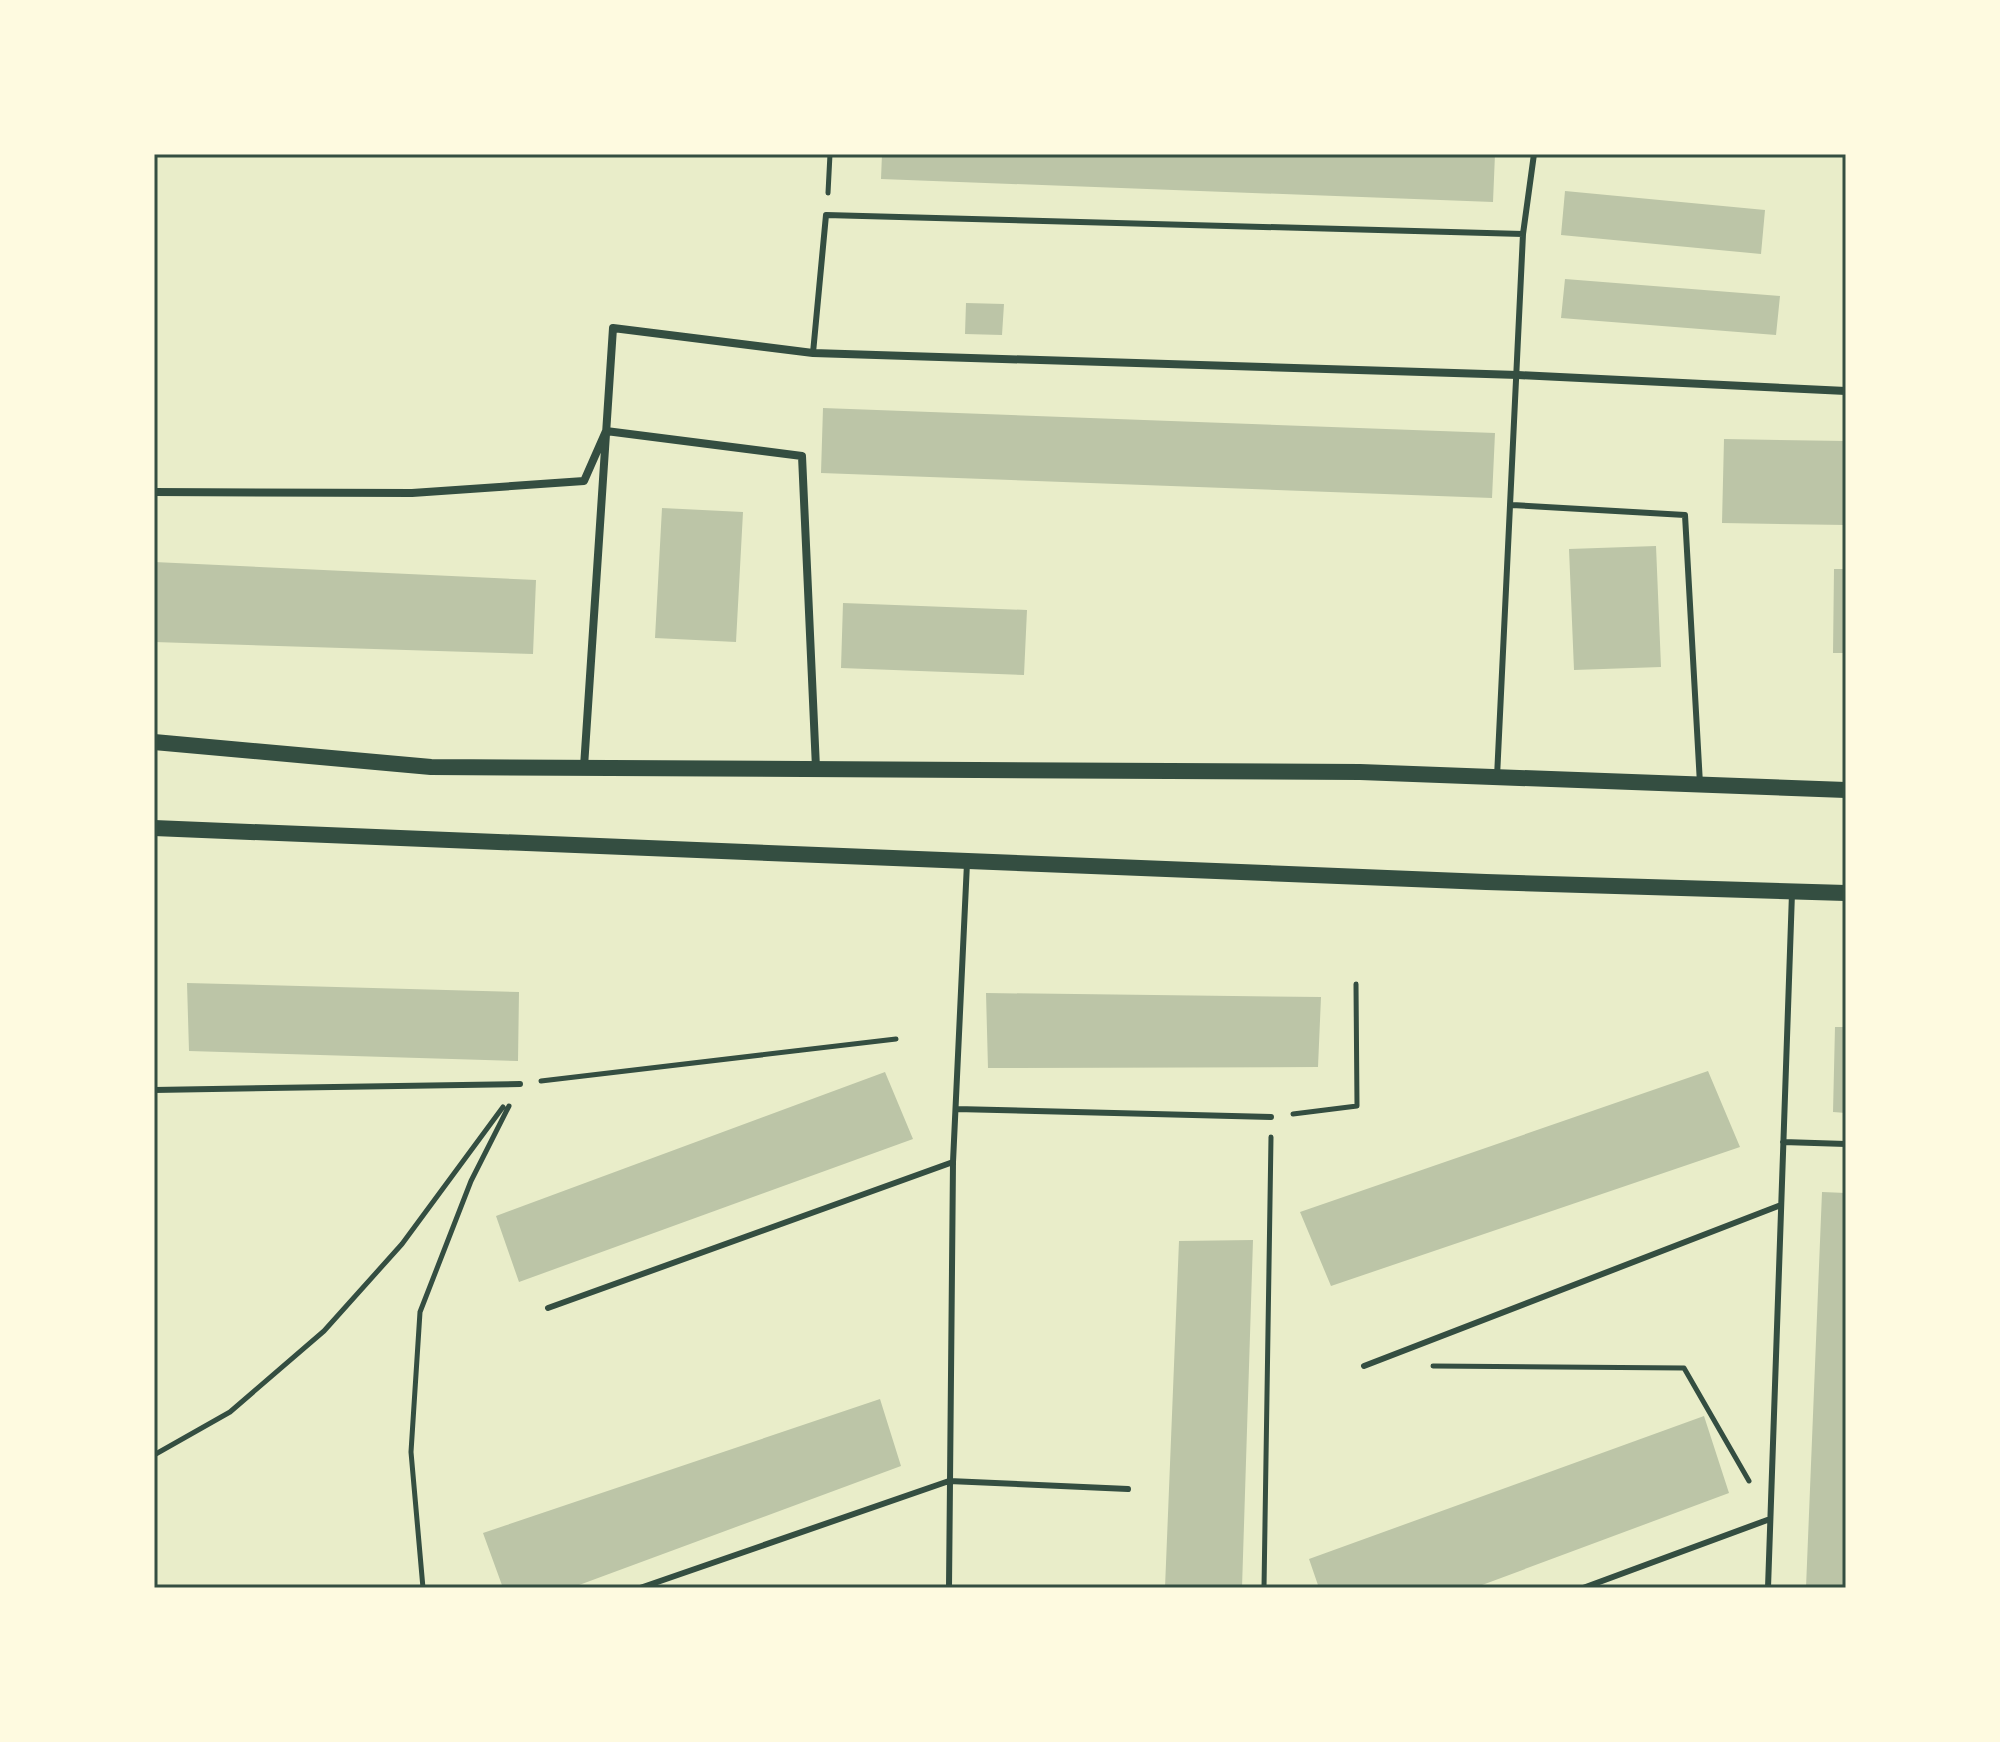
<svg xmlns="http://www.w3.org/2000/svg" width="2000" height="1742" viewBox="0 0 2000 1742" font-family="'Work Sans',sans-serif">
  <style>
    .building { fill: #bcc5a7 }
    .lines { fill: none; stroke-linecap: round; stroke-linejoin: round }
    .path { stroke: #344e41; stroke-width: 5 }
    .service { stroke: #344e41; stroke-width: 6 }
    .minor { stroke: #344e41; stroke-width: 8 }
    .secondary { stroke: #344e41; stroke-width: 16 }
    .neatline { fill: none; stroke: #344e41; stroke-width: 3 }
  </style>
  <rect width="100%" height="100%" fill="#e9edc9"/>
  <path class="building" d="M882 154H1495L1493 202 881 179Z
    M1565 191 1765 210 1761 254 1561 235Z
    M1565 279 1780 296 1776 335 1561 318Z
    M966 303 1004 304 1002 335 965 334Z
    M823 408 1495 433 1492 498 821 473Z
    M1724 439 1846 441V525L1722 523Z
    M662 508 743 512 736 642 655 638Z
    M1656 546 1661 667 1574 670 1569 549Z
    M154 562 536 580 533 654 154 642Z
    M1834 569H1846V653H1833Z
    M843 603 1027 610 1024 675 841 668Z
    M187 983 519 992 518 1061 189 1051Z
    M986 993 1321 997 1318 1067 988 1068Z
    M1835 1027H1846V1113L1833 1112Z
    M1708 1071 1740 1147 1331 1286 1300 1212Z
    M885 1072 913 1139 519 1282 496 1216Z
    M1822 1192 1846 1193V1588H1806Z
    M1253 1240 1242 1588H1165L1179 1241Z
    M880 1399 901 1466 571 1588H503L483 1533Z
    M1704 1416 1729 1493 1474 1588H1319L1309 1559Z"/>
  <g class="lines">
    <path class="path" d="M828 193 830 154
      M541 1081 896 1039
      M1293 1114 1357 1106 1356 984
      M1433 1366 1684 1368 1749 1481
      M154 1455 230 1412 324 1331 402 1244 503 1107
      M423 1588 411 1452 420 1312 471 1181 509 1106
      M1264 1588 1271 1137"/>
    <path class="service" d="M813 353 826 215 1523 234
      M1512 505 1685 515 1700 784
      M1497 777 1523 234 1534 154
      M154 1090 520 1084
      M956 1109 1271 1117
      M1783 1142 1846 1144
      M548 1308 953 1162
      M1364 1366 1781 1205
      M640 1588 949 1481 1128 1489
      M949 1588 953 1162 967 863
      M1583 1588 1770 1519
      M1768 1588 1792 893"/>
    <path class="minor" d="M154 492 412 493 584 481 606 431 802 456 816 768
      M584 767 613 328 813 353 1518 375 1846 391"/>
    <path class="secondary" d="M154 742 431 767 1360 772 1846 790
      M154 828 1486 882 1846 893"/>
  </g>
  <rect width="2000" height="1742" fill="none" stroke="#fefae0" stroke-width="312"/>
  <rect x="156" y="156" width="1688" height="1430" class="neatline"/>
</svg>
